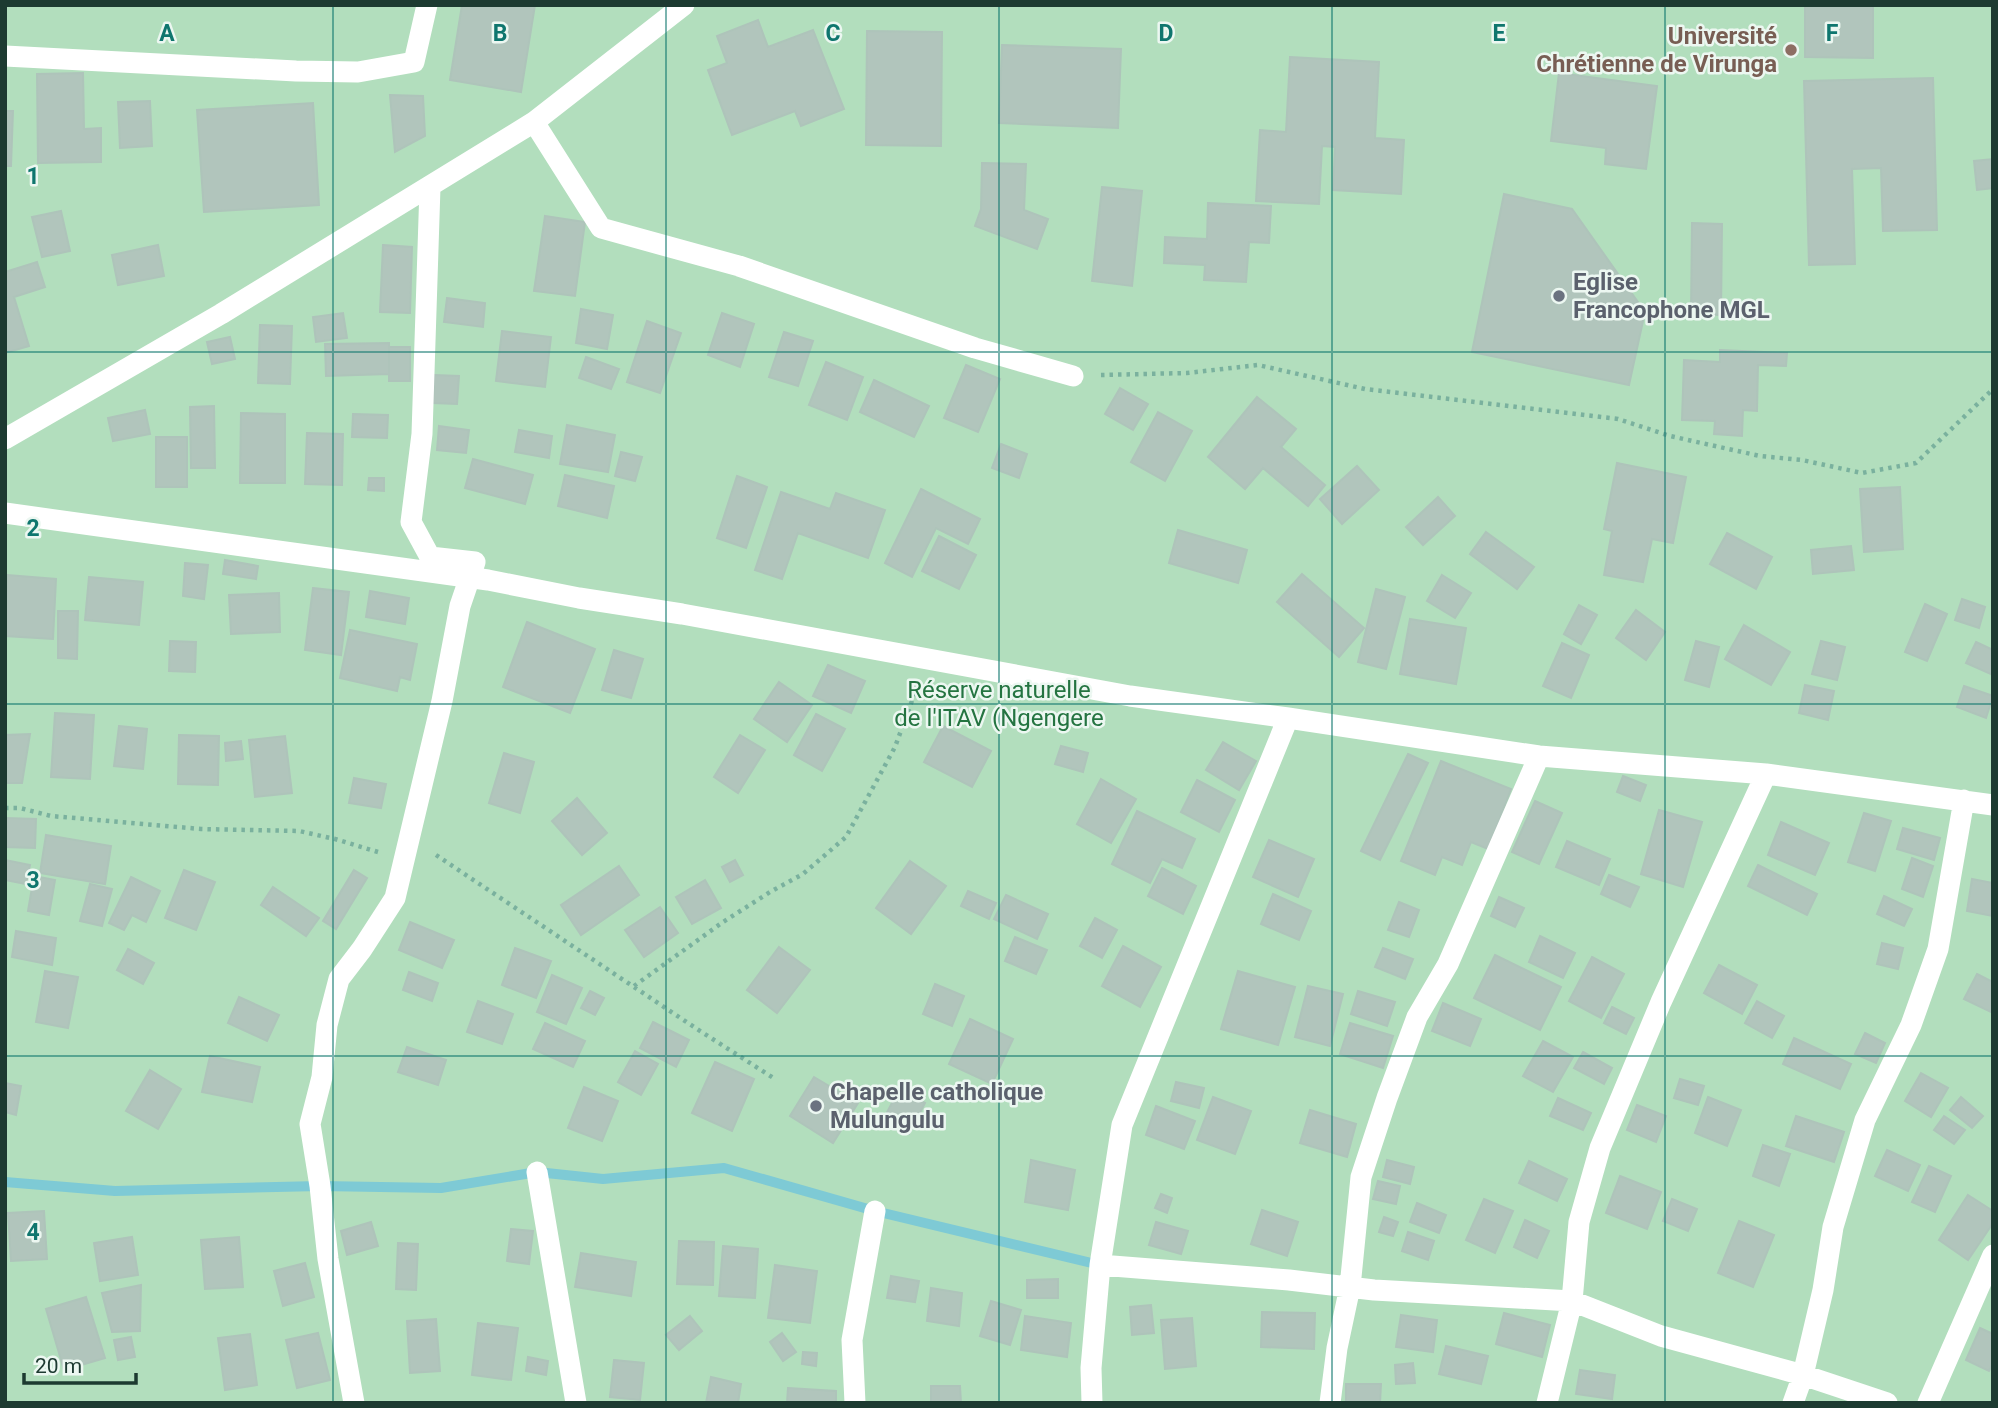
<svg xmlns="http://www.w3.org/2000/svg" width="1998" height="1408" viewBox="0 0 1998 1408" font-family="Roboto,sans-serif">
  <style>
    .green { fill: #b2debd }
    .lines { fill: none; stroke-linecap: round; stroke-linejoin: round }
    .stream { stroke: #7ecad5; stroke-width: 10 }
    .building { fill: #b1c5bc; stroke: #aec4ba; stroke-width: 2 }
    .path { stroke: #7ab19e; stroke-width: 4.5; stroke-dasharray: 3.5 5; stroke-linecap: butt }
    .minor { stroke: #fff; stroke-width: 21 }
    .grid { fill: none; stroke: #0f766e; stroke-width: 2; stroke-opacity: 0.55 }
    .education-dot { fill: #8d6e63; stroke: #ecf7f1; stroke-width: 2.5 }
    .worship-dot { fill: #6b7280; stroke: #ecf7f1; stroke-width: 2.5 }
    .labels { text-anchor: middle; stroke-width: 5; stroke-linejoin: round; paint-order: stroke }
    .education-label { font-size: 24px; font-weight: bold; fill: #785e54; stroke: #ecf7f1; text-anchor: end }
    .worship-label { font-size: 24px; font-weight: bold; fill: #5b616d; stroke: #ecf7f1; text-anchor: start }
    .park-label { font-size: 24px; fill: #247441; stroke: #ecf7f1 }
    .grid-label { font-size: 23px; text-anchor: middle; font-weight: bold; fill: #0f766e; stroke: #ecf7f1; stroke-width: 5; stroke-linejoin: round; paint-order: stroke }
  </style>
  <rect width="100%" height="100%" fill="#dceae3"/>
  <path class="green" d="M5 5H1993V1403H5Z"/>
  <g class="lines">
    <path class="stream" d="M5 1182 115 1191 320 1186 441 1188 537 1172 603 1179 724 1168 875 1211 1100 1265"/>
  </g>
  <path class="building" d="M462 5H535L521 92 450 80Z
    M1805 5H1873V58L1805 57Z
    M758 20 768 47 813 30 844 109 801 126 795 111 732 135 708 70 727 63 717 36Z
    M867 31 942 32 941 146 866 145Z
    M1002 45 1121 49 1118 128 999 123Z
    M1290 57 1379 62 1375 138 1404 140 1401 194 1333 190 1335 147 1322 146 1319 204 1256 201 1260 130 1286 132Z
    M83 73 84 129 101 128V162L38 163 37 74Z
    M1559 73 1657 86 1646 169 1605 164 1606 148 1551 141Z
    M1933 78 1937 230 1883 231 1881 168 1852 169 1855 264 1809 265 1804 81Z
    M390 95 423 96 425 136 395 152Z
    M150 101 152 146 120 148 118 102Z
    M313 103 319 205 204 212 197 110Z
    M5 111H13L11 166H5Z
    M1993 159V188L1977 190 1974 161Z
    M982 163 1026 164 1024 210 1048 219 1037 249 975 226 981 209Z
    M1102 187 1142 191 1132 286 1092 281Z
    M1504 194 1572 209 1645 312 1629 385 1472 352Z
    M1208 203 1271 206 1269 243 1249 242 1246 282 1204 280 1205 265 1164 263 1165 237 1207 239Z
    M61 211 70 251 42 257 32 217Z
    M545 216 585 222 575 296 534 291Z
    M1692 223 1722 224 1721 315 1691 314Z
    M158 245 164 276 118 285 112 255Z
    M383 245 412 247 410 313 380 312Z
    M37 262 45 287 14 297 29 346 5 353V272Z
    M447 298 485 303 483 327 444 322Z
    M581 309 613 315 607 349 576 343Z
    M343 313 347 338 316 342 313 317Z
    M722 313 754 324 740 367 708 355Z
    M647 321 681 333 660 393 627 382Z
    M260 325 292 326 290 384 258 383Z
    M502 331 551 337 545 387 496 381Z
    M784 332 813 341 798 386 769 377Z
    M230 337 235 359 212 364 207 342Z
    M389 343V374L326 376 325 344Z
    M389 347H410V381H389Z
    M1720 350 1787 353 1786 366 1758 365 1757 411 1743 410 1742 436 1714 434 1715 421 1682 420 1684 360 1720 362Z
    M586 357 619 369 611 389 579 378Z
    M826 362 863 377 847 420 809 405Z
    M966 365 1000 379 978 432 944 418Z
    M434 375 459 376 457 404 433 403Z
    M874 380 929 406 914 437 860 412Z
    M1120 388 1148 404 1133 430 1105 414Z
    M1257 397 1296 429 1281 447 1325 485 1308 506 1263 468 1245 489 1208 457Z
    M214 406 215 468H191L190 407Z
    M145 410 150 434 113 441 108 418Z
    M1158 412 1192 431 1165 481 1131 462Z
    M241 413 285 414V483H240Z
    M353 414 388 415 387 438 352 437Z
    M567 425 615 435 608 472 560 464Z
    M439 426 469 430 466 453 437 450Z
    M519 430 552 436 549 458 515 452Z
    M307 433 343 434 342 485 305 484Z
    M156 437H187V487H156Z
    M1001 444 1027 454 1019 478 992 468Z
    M621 452 642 457 635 481 615 476Z
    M473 459 533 475 525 504 465 488Z
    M1617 463 1686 477 1673 543 1652 539 1643 582 1604 575 1612 531 1604 529Z
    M1357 466 1379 490 1342 524 1320 499Z
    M565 475 614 486 607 518 558 506Z
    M737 476 767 487 746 548 717 538Z
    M369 478H384V491L368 490Z
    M1900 487 1903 549 1864 552 1860 489Z
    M921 489 980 519 968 544 936 528 912 577 885 563Z
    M781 492 830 509 836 493 885 510 868 558 798 533 782 579 755 570Z
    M1438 497 1455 516 1423 545 1406 527Z
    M1178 530 1247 550 1238 583 1169 563Z
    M1486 532 1534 567 1517 589 1470 554Z
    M1727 533 1772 557 1756 589 1710 564Z
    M939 536 976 555 959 589 922 571Z
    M1851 546 1854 570 1813 574 1811 550Z
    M225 560 258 566 256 579 223 574Z
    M185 563 208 565 204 599 183 596Z
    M1302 574 1364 628 1339 657 1277 602Z
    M7 575 56 579 53 639 5 636Z
    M1442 575 1471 593 1455 618 1427 601Z
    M89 577 143 582 139 625 85 620Z
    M313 588 349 592 341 655 305 650Z
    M1376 589 1405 597 1386 669 1358 662Z
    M370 591 409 598 405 624 366 617Z
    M279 593 280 632 231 634 229 595Z
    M1962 599 1985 607 1979 628 1955 620Z
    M1925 604 1947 614 1927 661 1905 652Z
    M1579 605 1597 615 1581 644 1564 634Z
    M1636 610 1665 632 1646 660 1616 638Z
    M58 611H78L77 659 58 658Z
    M1410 619 1466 628 1456 684 1400 674Z
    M527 622 595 649 570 713 503 687Z
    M1744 625 1790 652 1771 685 1725 659Z
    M350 630 417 644 410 680 400 677 397 691 340 678Z
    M170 641 196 642 195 672 169 671Z
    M1696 641 1719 647 1709 687 1685 680Z
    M1821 641 1845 647 1837 680 1812 674Z
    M1976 642 1993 650V675L1966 663Z
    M1562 643 1589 655 1571 698 1543 686Z
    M614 650 643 659 631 698 602 690Z
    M828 665 865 681 851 713 813 696Z
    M779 682 812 705 787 742 754 719Z
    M1805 685 1834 691 1828 720 1799 713Z
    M1964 686 1993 696 1986 718 1957 707Z
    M55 713 94 715 90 779 51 777Z
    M816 714 845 729 822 771 794 755Z
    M119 726 147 729 143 769 114 766Z
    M943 726 991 751 972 787 924 762Z
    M30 734 22 783H6L5 735Z
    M179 735 219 736 218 785 178 784Z
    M740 735 765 750 738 793 714 777Z
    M285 736 292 793 255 797 249 740Z
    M241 741 243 759 226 761 225 743Z
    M1223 742 1256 761 1239 790 1206 770Z
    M1061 746 1088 753 1083 772 1055 764Z
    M504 753 534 762 520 813 489 803Z
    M1408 754 1428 763 1380 860 1361 851Z
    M1441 761 1511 789 1488 849 1471 842 1462 865 1442 857 1435 875 1401 861Z
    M1623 776 1646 785 1640 801 1617 792Z
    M354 778 386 784 381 808 349 803Z
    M1101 779 1136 799 1111 843 1077 824Z
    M1197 780 1235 800 1219 832 1181 812Z
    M577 798 607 833 582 855 552 821Z
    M1535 801 1562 813 1539 864 1512 852Z
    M1659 810 1702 822 1683 887 1641 874Z
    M1137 811 1195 839 1182 868 1162 859 1150 883 1112 864Z
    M1864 813 1891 821 1875 871 1848 862Z
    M5 818 36 819 35 848 5 847Z
    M1781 822 1829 843 1815 875 1768 855Z
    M1903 828 1940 838 1934 860 1897 849Z
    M46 835 111 846 105 884 40 873Z
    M1269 840 1314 859 1298 897 1253 877Z
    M1567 841 1610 859 1599 885 1556 867Z
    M1912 858 1933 866 1923 897 1902 889Z
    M5 860 30 865 26 884 5 880Z
    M735 860 743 875 730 882 722 867Z
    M910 861 946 886 911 934 876 908Z
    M1758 865 1817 894 1807 915 1748 886Z
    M619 866 639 895 581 935 561 905Z
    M1162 868 1196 886 1183 914 1148 896Z
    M184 870 215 882 196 930 165 918Z
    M354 870 367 878 336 929 323 921Z
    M1609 875 1639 887 1630 907 1601 894Z
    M34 876 55 880 49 915 28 911Z
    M131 877 160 891 146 922 132 915 124 930 109 923Z
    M1972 879 1993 883V916L1967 911Z
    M705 880 721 908 692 924 676 897Z
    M90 884 112 889 102 926 80 921Z
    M273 887 319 918 306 936 261 905Z
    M968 891 996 903 989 919 961 906Z
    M1273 894 1311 911 1299 940 1261 924Z
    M1006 895 1048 914 1037 939 994 919Z
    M1884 896 1912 909 1904 926 1877 914Z
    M1499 897 1524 908 1515 927 1491 916Z
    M1399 902 1419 910 1409 937 1388 930Z
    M660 907 678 933 644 957 625 930Z
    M1095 918 1117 930 1102 958 1080 946Z
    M410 922 454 940 442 968 399 950Z
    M16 931 56 938 52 965 12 957Z
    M1540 936 1575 953 1563 978 1529 962Z
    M1015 937 1047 950 1036 974 1005 961Z
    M1882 943 1903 948 1898 969 1877 964Z
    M1123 946 1161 967 1140 1007 1102 986Z
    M779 947 810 970 777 1013 747 990Z
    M515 948 551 961 536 998 502 985Z
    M1383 948 1413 959 1405 979 1375 967Z
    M128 949 154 963 143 984 117 970Z
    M1495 955 1561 987 1540 1030 1474 998Z
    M1592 957 1624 974 1601 1018 1569 1001Z
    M1719 965 1757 985 1742 1014 1704 993Z
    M45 971 78 977 68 1028 36 1022Z
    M1238 971 1295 987 1278 1045 1221 1029Z
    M409 972 438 983 432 1001 403 990Z
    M1977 974 1993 982V1013L1964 999Z
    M552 975 582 988 566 1024 537 1012Z
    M935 984 964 996 952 1026 923 1014Z
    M1308 986 1343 994 1330 1046 1295 1037Z
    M590 991 604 998 595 1015 581 1008Z
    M1358 991 1395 1002 1387 1026 1351 1014Z
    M239 997 279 1015 267 1041 228 1023Z
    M478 1001 513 1014 502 1044 467 1032Z
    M1757 1001 1784 1016 1772 1038 1745 1023Z
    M1443 1003 1481 1019 1470 1046 1432 1031Z
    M1612 1007 1634 1018 1626 1034 1604 1023Z
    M970 1019 1013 1039 992 1084 949 1064Z
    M653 1022 689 1040 676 1067 640 1048Z
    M545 1023 585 1041 573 1067 533 1049Z
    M1350 1023 1393 1036 1383 1068 1340 1054Z
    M1865 1033 1885 1043 1876 1063 1855 1054Z
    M1794 1038 1851 1064 1840 1089 1783 1064Z
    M1543 1041 1573 1057 1553 1092 1523 1076Z
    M407 1047 446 1060 438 1085 398 1072Z
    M635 1051 658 1064 641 1095 618 1082Z
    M1583 1052 1612 1068 1604 1084 1574 1068Z
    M210 1056 260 1067 252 1102 202 1092Z
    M715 1062 754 1079 732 1131 692 1113Z
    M150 1070 181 1089 158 1129 126 1111Z
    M1921 1073 1948 1088 1931 1117 1905 1101Z
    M814 1077 858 1103 833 1143 790 1116Z
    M1680 1079 1704 1086 1698 1105 1674 1098Z
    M1176 1082 1204 1088 1199 1108 1171 1101Z
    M5 1083 21 1086 16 1115 5 1112Z
    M584 1087 618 1101 602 1141 568 1128Z
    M899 1089 925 1103 909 1134 883 1120Z
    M1213 1097 1251 1111 1235 1154 1197 1140Z
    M1708 1097 1741 1110 1727 1146 1695 1133Z
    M1961 1097 1983 1116 1972 1128 1950 1110Z
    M1558 1098 1591 1113 1583 1130 1550 1116Z
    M1637 1105 1666 1116 1656 1142 1627 1130Z
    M1156 1106 1195 1121 1184 1149 1146 1135Z
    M1310 1110 1356 1124 1347 1157 1300 1143Z
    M1796 1116 1844 1132 1834 1162 1786 1146Z
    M1944 1116 1965 1130 1954 1144 1934 1130Z
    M1763 1145 1790 1154 1779 1186 1753 1176Z
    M1887 1150 1920 1165 1908 1191 1875 1176Z
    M1031 1160 1075 1170 1068 1210 1025 1202Z
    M1387 1160 1414 1167 1410 1184 1383 1177Z
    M1529 1161 1567 1179 1557 1201 1519 1183Z
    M1929 1166 1951 1176 1935 1212 1912 1202Z
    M1620 1176 1661 1192 1647 1229 1606 1213Z
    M1378 1181 1400 1186 1396 1204 1373 1199Z
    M1161 1194 1172 1198 1167 1213 1155 1208Z
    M1968 1195 1993 1211V1223L1968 1260 1939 1240Z
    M1484 1199 1513 1211 1495 1253 1466 1240Z
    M1672 1199 1697 1209 1688 1231 1663 1221Z
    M1417 1203 1446 1215 1439 1233 1410 1222Z
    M1262 1210 1298 1222 1287 1256 1251 1244Z
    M44 1211 47 1259 11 1261 8 1213Z
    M1384 1217 1398 1222 1393 1236 1379 1232Z
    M1525 1220 1549 1231 1537 1258 1514 1247Z
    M1739 1221 1774 1235 1753 1287 1718 1273Z
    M371 1222 378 1246 347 1255 341 1231Z
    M1156 1222 1188 1231 1181 1254 1149 1245Z
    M511 1229 533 1231 529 1264 507 1261Z
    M1408 1232 1434 1241 1428 1260 1402 1251Z
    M132 1237 138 1275 100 1281 94 1243Z
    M239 1237 243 1287 205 1289 201 1240Z
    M679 1241 714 1242 713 1285 677 1284Z
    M398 1243 418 1244 416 1290 396 1289Z
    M723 1246 758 1249 755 1298 719 1296Z
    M581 1253 636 1262 631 1296 575 1287Z
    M305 1263 314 1297 283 1306 274 1271Z
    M775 1265 817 1271 810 1323 768 1318Z
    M891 1276 919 1281 915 1302 887 1298Z
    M1058 1279V1298H1027V1280Z
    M141 1285 140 1331 112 1332 102 1293Z
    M931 1288 962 1293 959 1326 927 1321Z
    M86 1297 105 1358 64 1370 46 1309Z
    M991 1301 1021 1310 1010 1345 980 1336Z
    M1151 1305 1154 1333 1132 1335 1130 1307Z
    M1262 1312 1315 1313 1314 1349 1261 1347Z
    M1504 1313 1550 1325 1542 1357 1496 1344Z
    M1401 1315 1437 1320 1433 1352 1396 1347Z
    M690 1316 702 1331 679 1350 666 1335Z
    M1025 1316 1071 1323 1067 1357 1021 1350Z
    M1192 1318 1196 1366 1165 1369 1161 1320Z
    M436 1319 440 1371 410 1373 407 1321Z
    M478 1323 518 1328 511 1380 472 1375Z
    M1980 1328 1993 1334V1363L1989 1371 1966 1360Z
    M318 1333 330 1380 297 1388 286 1340Z
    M782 1333 796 1352 783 1361 770 1342Z
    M250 1334 257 1385 225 1390 218 1338Z
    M131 1337 135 1357 118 1360 114 1340Z
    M1446 1346 1488 1356 1481 1384 1439 1374Z
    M803 1352 817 1353 816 1366 802 1364Z
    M528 1357 548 1361 546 1375 526 1371Z
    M614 1360 644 1363 640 1400 610 1397Z
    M1413 1363 1415 1383 1396 1384 1395 1365Z
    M1580 1370 1615 1375 1612 1399 1576 1394Z
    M711 1377 741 1384 738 1403H706Z
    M1346 1384H1381L1380 1403H1346Z
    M931 1386H960L961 1403H931Z
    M788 1388 836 1391V1403H787Z"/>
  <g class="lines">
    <path class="path" d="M1101 375 1187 373 1258 365 1365 389 1618 419 1670 436 1760 456 1802 460 1862 473 1916 463 1993 389
      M5 808H20L51 816 201 829 299 831 335 839 378 852
      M436 855 697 1029 775 1079
      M634 986 723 922 770 892 803 874 846 837 895 747 917 687"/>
    <path class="minor" d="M5 56 296 71 358 72 414 62 427 5
      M534 122 601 228 739 266 975 348 1073 376
      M5 439 221 314 534 122 684 5
      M5 513 488 580 579 598 682 614 1130 696 1288 718 1539 756 1766 774 1993 805
      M537 1172 576 1403
      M1100 1265 1289 1280 1374 1290 1572 1301 1661 1336 1803 1375 1887 1403
      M354 1403 328 1259 320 1186 310 1124 322 1077 327 1025 339 979 362 949 395 898 442 701 460 606 475 562 430 557 411 522 422 434 430 187
      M855 1403 852 1340 875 1211
      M1092 1403 1091 1368 1100 1265 1122 1125 1288 718
      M1330 1403 1337 1348 1350 1287 1361 1177 1387 1098 1417 1017 1448 964 1539 756
      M1547 1403 1572 1301 1579 1222 1600 1148 1661 1002 1766 774
      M1793 1403 1803 1375 1823 1290 1833 1227 1865 1120 1911 1025 1938 949 1964 800
      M1928 1403 1993 1255"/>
  </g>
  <path class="grid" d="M333 5V1403M666 5V1403M999 5V1403M1332 5V1403M1665 5V1403M5 352H1993M5 704H1993M5 1056H1993"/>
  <circle class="education-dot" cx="1791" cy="50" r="7"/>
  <g class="worship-dot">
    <circle cx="1559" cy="296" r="7"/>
    <circle cx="816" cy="1106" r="7"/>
  </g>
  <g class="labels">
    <g class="education-label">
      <text x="1777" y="44">Université<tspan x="1777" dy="28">Chrétienne de Virunga</tspan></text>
    </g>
    <g class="worship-label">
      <text x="1573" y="290">Eglise<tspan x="1573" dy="28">Francophone MGL</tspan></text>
      <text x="830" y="1100">Chapelle catholique<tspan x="830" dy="28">Mulungulu</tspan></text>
    </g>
    <g class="park-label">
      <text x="999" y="698">Réserve naturelle<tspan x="999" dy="28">de l'ITAV (Ngengere</tspan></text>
    </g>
  </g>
  <g class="grid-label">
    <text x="167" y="41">A</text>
    <text x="500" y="41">B</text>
    <text x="833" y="41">C</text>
    <text x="1166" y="41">D</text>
    <text x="1499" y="41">E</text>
    <text x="1832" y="41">F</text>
    <text x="33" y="184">1</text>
    <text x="33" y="536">2</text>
    <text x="33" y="888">3</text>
    <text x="33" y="1240">4</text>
  </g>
  <rect width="1998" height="1408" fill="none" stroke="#1d3a31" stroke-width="14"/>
  <path d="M24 1373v10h112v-10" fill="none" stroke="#1d3a31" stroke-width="3.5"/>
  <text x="35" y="1373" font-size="21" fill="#1d3a31" stroke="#ecf7f1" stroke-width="5" paint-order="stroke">20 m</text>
</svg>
